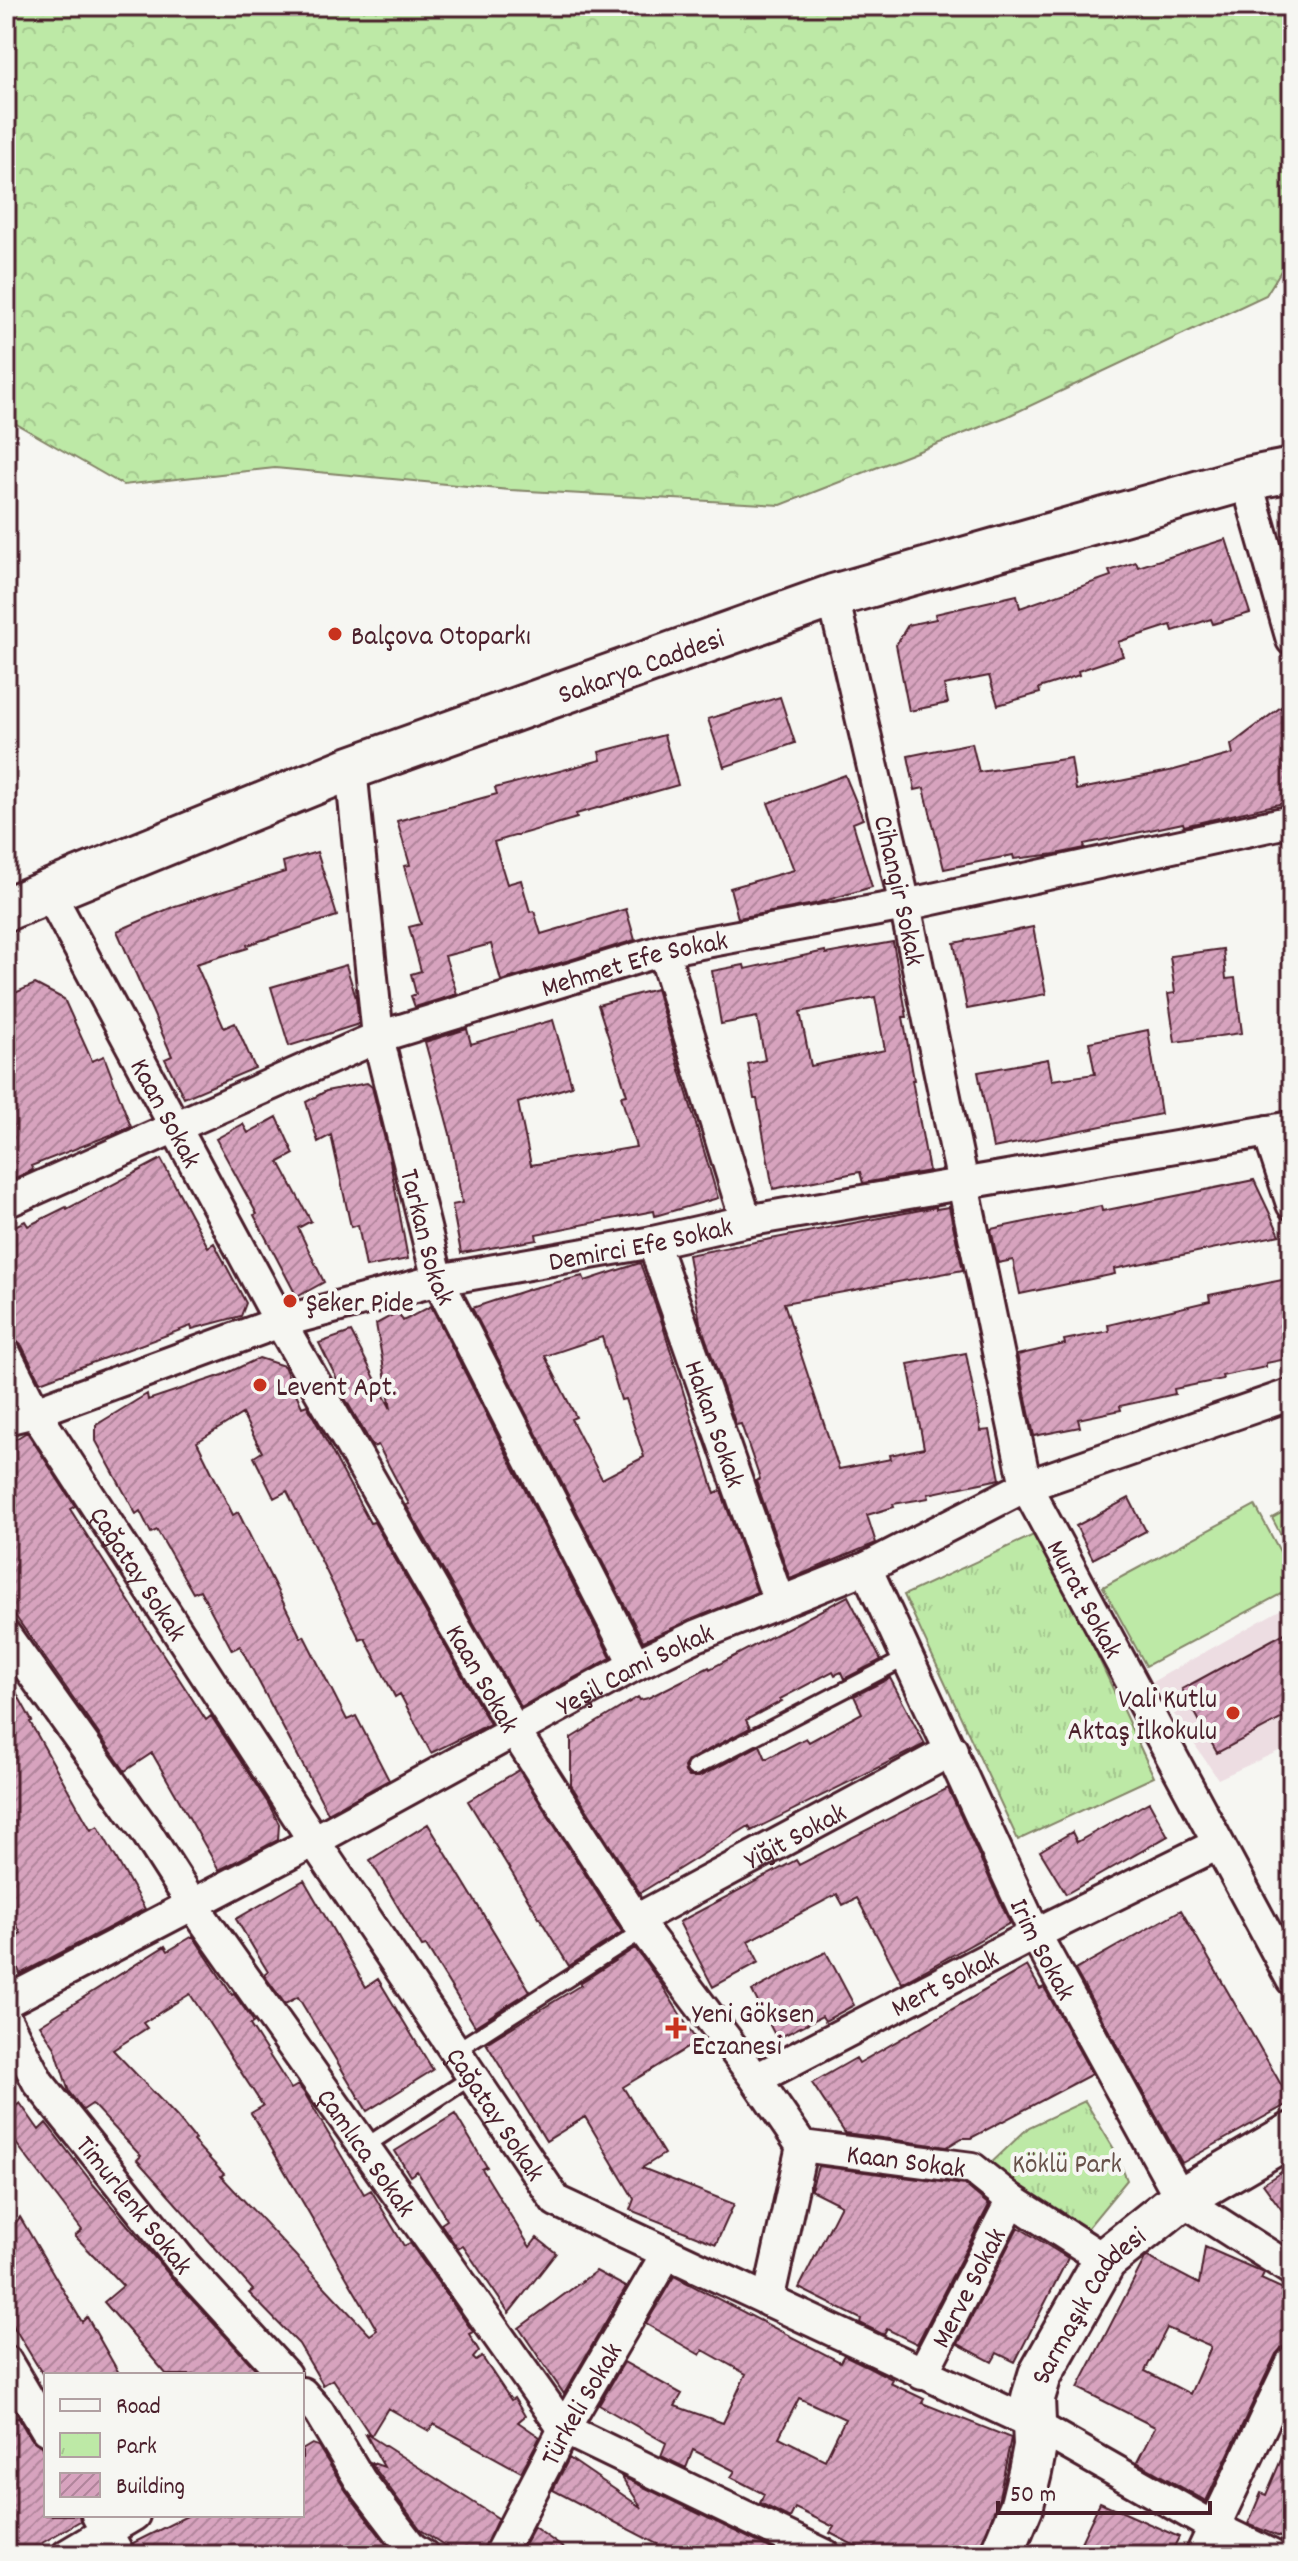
<svg xmlns="http://www.w3.org/2000/svg" width="1298" height="2561" viewBox="0 0 1298 2561" font-family="Dekko,sans-serif">
  <style>
    .built { fill: #eddde2 }
    .grass { fill: #bde9a6; stroke: #848468; stroke-width: 2 }
    .forest { fill: url(#forest-crowns); stroke: #848468; stroke-width: 2 }
    .park { fill: url(#park-tufts); stroke: #848468; stroke-width: 2 }
    .building { fill: url(#building-hatch); stroke: #4a1f2b; stroke-width: 2; fill-rule: evenodd }
    .lines { fill: none; stroke-linecap: round; stroke-linejoin: round }
    .service-casing { stroke: #4a1f2b; stroke-width: 20 }
    .minor-casing { stroke: #4a1f2b; stroke-width: 36 }
    .secondary-casing { stroke: #4a1f2b; stroke-width: 48 }
    .service { stroke: #f6f6f2; stroke-width: 14 }
    .minor { stroke: #f6f6f2; stroke-width: 30 }
    .secondary { stroke: #f6f6f2; stroke-width: 42 }
    .poi-dot { fill: #c8321e; stroke: #f6f6f2; stroke-width: 3 }
    .labels { text-anchor: middle; stroke-width: 8; stroke-linejoin: round; paint-order: stroke }
    .poi-label { font-size: 28px; fill: #4a1f2b; stroke: #f6f6f2; text-anchor: start }
    .street-label { font-size: 28px; fill: #4a1f2b; stroke: #f6f6f2 }
    .park-label { font-size: 28px; fill: #67524a; stroke: #f6f6f2 }
  </style>
  <defs>
    <pattern id="forest-crowns" width="20" height="18" patternUnits="userSpaceOnUse" patternTransform="scale(2)"><rect width="20" height="18" fill="#bde9a6"/><path d="M2 6a3 3 0 1 1 6 0M12 15a3 3 0 1 1 6 0" fill="none" stroke="#a4c78f"/></pattern>
    <pattern id="park-tufts" width="24" height="20" patternUnits="userSpaceOnUse" patternTransform="scale(2)"><rect width="24" height="20" fill="#bde9a6"/><path d="M3 7l-1-3M5 7V3M7 7l1-3M15 17l-1-3M17 17v-4M19 17l1-3" fill="none" stroke="#a4c78f"/></pattern>
    <pattern id="building-hatch" width="6" height="6" patternUnits="userSpaceOnUse" patternTransform="scale(2)"><rect width="6" height="6" fill="#d7a3be"/><path d="M-1 1l2-2M0 6l6-6M5 7l2-2" fill="none" stroke="#b0849b"/></pattern>
  </defs>
  <rect width="100%" height="100%" fill="#f6f6f2"/>
  <filter id="ink" filterUnits="userSpaceOnUse"><feTurbulence type="fractalNoise" baseFrequency=".0125" numOctaves="2"/><feDisplacementMap in="SourceGraphic" scale="16" xChannelSelector="R" yChannelSelector="G"/><feConvolveMatrix kernelMatrix="1 2 1 2 8 2 1 2 1" color-interpolation-filters="sRGB"/></filter>
  <g filter="url(#ink)">
    <path class="built" d="M1292 1603V1745L1218 1779 1152 1682Z"/>
    <path class="grass" d="M1255 1505 1292 1574V1588L1146 1666 1103 1587Z
      M1292 1507V1556L1272 1518Z"/>
    <path class="forest" d="M6 6H1292V253L1266 295 1006 417 781 505 510 490 275 468 123 485 6 418Z"/>
    <path class="park" d="M1040 1532 1154 1777 1018 1840 904 1595Z
      M1085 2101 1114 2149 1127 2180 1086 2230 989 2165 1029 2127Z"/>
    <path class="building" d="M1226 539 1250 613 1213 624 1211 619 1173 631 1171 625 1118 642 1123 656 1078 671 1079 675 1039 688 1040 693 998 705 989 676 944 685 948 703 909 711 896 645 908 625 936 619 935 614 1017 595 1020 608 1111 576 1109 571 1136 562 1138 567Z
      M780 697 795 743 724 767 708 719Z
      M1281 707 1292 750V801L1184 826 1183 823 1084 844 1085 848 1056 854 1014 859 1013 855 944 869 924 788 915 790 908 756 972 743 979 772 1071 758 1076 790 1174 770 1233 754 1231 745Z
      M664 735 678 785 576 814 577 818 494 842 507 884 521 880 530 912 534 911 541 934 626 909 635 940 501 981 491 944 445 956 457 994 415 1007 411 996 416 994 411 974 421 971 409 927 421 924 404 866 410 865 397 821 497 794 495 788 601 760 599 752Z
      M845 775 863 819 853 823 872 887 814 904 738 918 730 888 794 870 768 803Z
      M317 852 337 916 247 945 248 948 196 964 224 1028 235 1023 255 1068 184 1098 165 1059 172 1056 117 931 175 906 285 872 283 862Z
      M1033 927 1046 994 967 1009 954 943Z
      M893 942 907 1017H903L914 1080H912L929 1171 863 1183 860 1172 773 1189 757 1099H754L748 1064 765 1060 757 1017 721 1024 712 971 744 965 745 969 825 951 826 954ZM875 997 885 1050 811 1066 800 1012Z
      M1223 949 1226 979 1235 978 1242 1033 1175 1042 1168 994 1175 993 1170 956Z
      M346 965 356 998 359 1024 289 1046 271 987Z
      M35 984 64 999 92 1061 104 1056 131 1127 31 1166 33 1170 6 1182V997Z
      M656 989 718 1198 655 1216 654 1211 581 1225 536 1234 537 1240 461 1253 452 1205 462 1203 450 1134 425 1042 467 1029 471 1044 553 1020 572 1086 518 1103 531 1165 636 1147 621 1096 627 1095 598 1005Z
      M1148 1030 1161 1114 993 1148 978 1072 1048 1059 1052 1080 1095 1074 1089 1042Z
      M367 1083 372 1087 389 1156 408 1259 366 1267 358 1225 351 1227 331 1135 318 1142 306 1102 326 1091Z
      M277 1117 294 1154 279 1162 311 1221 298 1228 324 1282 297 1297 254 1215 257 1214 216 1139 243 1124 248 1133Z
      M161 1159 208 1247 214 1243 246 1303 241 1316 192 1329 191 1326 40 1382 22 1346 15 1340 6 1337V1230L25 1221 28 1226 66 1207 67 1209Z
      M1254 1180 1280 1235 1114 1269 1115 1274 1020 1294 1013 1260 998 1263 991 1229 1101 1206 1102 1211Z
      M936 1207V1209L949 1207 963 1270 784 1303 839 1469 891 1459 890 1455 924 1448 908 1364 966 1353 981 1431 990 1430 1000 1479 928 1494 929 1498 893 1504 894 1507 867 1515 876 1543 790 1579 756 1481 760 1479 741 1424 736 1425 700 1322 688 1255Z
      M640 1263 662 1323 715 1494 721 1491 757 1592 643 1641 472 1308 533 1288 583 1276 585 1281ZM602 1337 621 1400 625 1399 644 1457 602 1479 571 1419 576 1417 545 1356Z
      M1292 1278V1358L1266 1363V1367L1222 1376 1223 1379 1174 1389 1175 1394 1120 1406 1121 1410 1078 1419 1080 1427 1034 1436 1017 1355 1065 1344 1064 1340 1109 1331 1108 1325 1210 1301 1209 1295Z
      M431 1306 611 1658 521 1707 406 1505 409 1504 378 1445 373 1447 339 1388 341 1387 319 1343 351 1332 391 1409 376 1324 398 1312 403 1321Z
      M259 1358 284 1366 302 1407 307 1405 370 1523 374 1522 490 1724 431 1753 400 1694 395 1697 365 1638 360 1640 287 1491 274 1498 254 1457 262 1452 242 1414 197 1442 233 1515 238 1512 301 1638 304 1636 347 1720 356 1716 389 1780 328 1813 240 1646 232 1650 200 1590 193 1593 157 1530 151 1533 140 1511 136 1514 96 1441V1425L147 1394 148 1400 223 1375Z
      M27 1432 75 1506 70 1509 157 1645 206 1720 211 1716 268 1803 279 1824 278 1840 219 1870 152 1753 125 1771 6 1603V1445Z
      M1129 1498 1146 1531 1093 1559 1076 1526Z
      M848 1596 881 1660 844 1679 841 1672 835 1675 833 1671 780 1699 782 1701 746 1720 750 1728 689 1760 684 1767 685 1772 689 1777H699L760 1745 766 1759 806 1738 809 1742 862 1713 854 1696 890 1678 925 1744 751 1831 749 1826 640 1893 571 1785V1738L638 1697 640 1700 648 1698 709 1667 710 1669Z
      M1292 1629V1713L1217 1753 1182 1689Z
      M6 1674 32 1721 30 1722 91 1830 98 1826 145 1909 20 1974 8 1940 21 1933 6 1905Z
      M519 1770 622 1932 569 1966 468 1801Z
      M948 1788 1010 1923 902 1983 857 1898 843 1905 837 1894 748 1941 759 1962 713 1987 679 1922 796 1860 799 1865Z
      M1149 1802 1168 1836 1066 1894 1040 1851 1072 1832 1077 1842Z
      M428 1824 530 1991 475 2026 426 1946 422 1947 370 1860Z
      M304 1880 366 1987 378 1979 433 2070 367 2111 298 1997 285 2004 264 1975 268 1972 236 1919Z
      M1181 1910 1291 2102 1182 2163 1075 1970Z
      M193 1936 232 1995 234 1994 254 2022 250 2025 291 2089 298 2085 305 2094 364 2194 371 2190 404 2246 410 2243 473 2332 469 2334 479 2351 473 2358 476 2361 482 2357 511 2400 514 2398 525 2416 518 2422 540 2437 521 2472 434 2424 429 2431 388 2408 371 2436 333 2379 323 2385 299 2344 249 2293 253 2290 137 2160 141 2156 92 2104 83 2110 69 2092 55 2048 40 2025 165 1946 168 1951ZM190 1994 263 2106 251 2113 377 2330 370 2335 221 2176 224 2174 193 2141 195 2139 177 2117 113 2050 147 2028 143 2023Z
      M635 1948 662 1985 697 2042 623 2087 664 2154 642 2168 734 2204 716 2244 630 2210 634 2199 585 2117 546 2141 486 2043 581 1985 580 1983Z
      M826 1952 854 2005 825 2021 822 2016 777 2039 752 1991Z
      M1027 1966 1040 1989 1044 1987 1092 2074 971 2138H962L947 2147 845 2133 812 2083 856 2058 859 2063Z
      M20 2103 39 2130 46 2123 93 2184 172 2278 261 2375H167L104 2302 123 2286 75 2236 82 2230 6 2130V2113Z
      M455 2114 487 2167 482 2169 530 2247 537 2238 556 2253 509 2313 463 2246 458 2249 441 2224 447 2220 417 2171 410 2176 395 2151Z
      M1292 2165V2224L1263 2184Z
      M818 2166 965 2185 989 2205 917 2344 887 2329 884 2335 860 2323 861 2319 799 2288 841 2205 811 2190Z
      M20 2217 82 2322 87 2317 120 2375H43L6 2314V2236Z
      M1018 2227 1068 2258 1015 2362 997 2353 992 2362 958 2344Z
      M1205 2247 1260 2271 1264 2273 1261 2279 1292 2293V2344L1282 2347 1276 2354 1206 2501 1137 2462 1155 2427 1078 2388 1145 2258 1148 2257 1199 2284ZM1167 2328 1211 2347 1190 2394 1145 2371Z
      M596 2271 626 2287 564 2394 519 2328Z
      M674 2276 840 2362 844 2355 869 2367 892 2379 890 2383 924 2399 922 2403 1011 2438 999 2497 978 2555H873L830 2533 834 2527 795 2508 790 2518 760 2503 764 2494 731 2477 735 2471 693 2450 686 2468 661 2456 666 2443 599 2405 624 2362 682 2394 675 2406 723 2423 746 2374 703 2350 700 2355 646 2324ZM799 2398 845 2419 825 2460 779 2437Z
      M18 2417 30 2438 41 2446 46 2455V2515H79L80 2521 42 2543 49 2555H6V2424Z
      M365 2433 498 2518 481 2555H459L421 2530 370 2462 384 2467Z
      M1292 2434V2542L1248 2524 1261 2493 1266 2495Z
      M312 2444 318 2446 346 2491 389 2548 378 2555H137L133 2543 189 2515H302V2450Z
      M569 2458 642 2508 621 2476 784 2555H678L553 2490Z
      M1100 2502 1179 2537 1170 2555H1075Z
      M534 2527 573 2555H519Z"/>
    <g class="lines">
      <defs>
        <path id="service" d="M694 1768 908 1657
          M455 2051 644 1930
          M364 2147 473 2076"/>
        <g id="minor">
          <path d="M1246 479 1292 640"/>
          <path id="s1" d="M833 596 905 905 1026 1486 1292 1980"/>
          <path id="s2" d="M351 768 378 1037 438 1280 635 1665"/>
          <path id="s3" d="M49 892 280 1322 514 1730 636 1920 756 2079 802 2146 972 2168 1012 2200 1105 2260"/>
          <path d="M663 950 746 1221"/>
          <path d="M1268 1131 1292 1204"/>
          <path id="s4" d="M6 1202 378 1037 663 950 905 905 1292 821"/>
          <path id="s5" d="M653 1242 779 1602"/>
          <path id="s6" d="M6 1355 35 1412 314 1841 556 2201 1033 2424 1214 2527 1271 2555"/>
          <path id="s7" d="M6 1419 35 1412 280 1322 438 1280 653 1242 746 1221 1292 1127"/>
          <path id="s8" d="M866 1568 1035 1934 1181 2199 1292 2270"/>
          <path id="s9" d="M6 1636 145 1830 193 1905 564 2429 825 2555"/>
          <path id="s10" d="M636 1920 952 1750"/>
          <path id="s11" d="M6 2002 314 1841 635 1665 696 1636 866 1568 1026 1486 1292 1394"/>
          <path id="s12" d="M6 2020 38 2082 186 2267 285 2375"/>
          <path id="s13" d="M756 2079 1035 1934 1218 1844"/>
          <path d="M768 2301 802 2146"/>
          <path d="M6 2361 46 2429"/>
          <path id="s14" d="M922 2374 1012 2200"/>
          <path d="M302 2393 319 2412 360 2480 412 2548 423 2555"/>
          <path d="M97 2515 119 2555"/>
          <path d="M67 2555 134 2515"/>
          <path id="s15" d="M499 2555 564 2429 667 2253"/>
          <path d="M1201 2555 1292 2362"/>
        </g>
        <g id="secondary">
          <path id="s16" d="M6 909 351 768 833 596 1246 479 1292 470"/>
          <path id="s17" d="M1001 2555 1022 2505 1030 2472 1035 2446 1033 2398 1040 2375 1105 2260 1181 2199 1292 2134"/>
        </g>
      </defs>
      <use href="#service" class="service-casing"/>
      <use href="#minor" class="minor-casing"/>
      <use href="#secondary" class="secondary-casing"/>
      <use href="#service" class="service"/>
      <use href="#minor" class="minor"/>
      <use href="#secondary" class="secondary"/>
    </g>
  </g>
  <g class="poi-dot">
    <circle cx="335" cy="634" r="8"/>
    <circle cx="290" cy="1301" r="8"/>
    <circle cx="260" cy="1385" r="8"/>
    <circle cx="1233" cy="1713" r="8"/>
    <path d="M672 2016h8v8h8v8h-8v8h-8v-8h-8v-8h8z"/>
  </g>
  <g class="labels">
    <g class="poi-label">
      <text x="351" y="644">Balçova Otoparkı</text>
      <text x="306" y="1311">Şeker Pide</text>
      <text x="276" y="1395">Levent Apt.</text>
      <text x="1217" y="1707" text-anchor="end">Vali Kutlu<tspan x="1217" dy="32">Aktaş İlkokulu</tspan></text>
      <text x="692" y="2022">Yeni Göksen<tspan x="692" dy="32">Eczanesi</tspan></text>
    </g>
    <g class="street-label">
      <text dy="10" stroke="none"><textPath href="#s16" startOffset="680">Sakarya Caddesi</textPath></text>
      <text dy="10" stroke="none"><textPath href="#s1" startOffset="302">Cihangir Sokak</textPath></text>
      <text dy="10" stroke="none"><textPath href="#s4" startOffset="674">Mehmet Efe Sokak</textPath></text>
      <text dy="10" stroke="none"><textPath href="#s3" startOffset="250">Kaan Sokak</textPath></text>
      <text dy="10" stroke="none"><textPath href="#s2" startOffset="476">Tarkan Sokak</textPath></text>
      <text dy="10" stroke="none"><textPath href="#s7" startOffset="660">Demirci Efe Sokak</textPath></text>
      <text dy="10" stroke="none"><textPath href="#s5" startOffset="192">Hakan Sokak</textPath></text>
      <text dy="10" stroke="none"><textPath href="#s6" startOffset="256">Çağatay Sokak</textPath></text>
      <text dy="10" stroke="none"><textPath href="#s1" startOffset="1038">Murat Sokak</textPath></text>
      <text dy="10" stroke="none"><textPath href="#s11" startOffset="712">Yeşil Cami Sokak</textPath></text>
      <text dy="10" stroke="none"><textPath href="#s3" startOffset="898">Kaan Sokak</textPath></text>
      <text dy="10" stroke="none"><textPath href="#s10" startOffset="180">Yiğit Sokak</textPath></text>
      <text dy="10" stroke="none"><textPath href="#s8" startOffset="420">Irim Sokak</textPath></text>
      <text dy="10" stroke="none"><textPath href="#s13" startOffset="212">Mert Sokak</textPath></text>
      <text dy="10" stroke="none"><textPath href="#s6" startOffset="904">Çağatay Sokak</textPath></text>
      <text dy="10" stroke="none"><textPath href="#s9" startOffset="630">Çamlıca Sokak</textPath></text>
      <text dy="10" stroke="none"><textPath href="#s3" startOffset="1570">Kaan Sokak</textPath></text>
      <text dy="10" stroke="none"><textPath href="#s12" startOffset="226">Timurlenk Sokak</textPath></text>
      <text dy="10" stroke="none"><textPath href="#s14" startOffset="98">Merve Sokak</textPath></text>
      <text dy="10" stroke="none"><textPath href="#s17" startOffset="272">Sarmaşık Caddesi</textPath></text>
      <text dy="10" stroke="none"><textPath href="#s15" startOffset="172">Türkeli Sokak</textPath></text>
    </g>
    <g class="park-label">
      <text x="1067" y="2172">Köklü Park</text>
    </g>
  </g>
  <rect width="1298" height="2561" fill="none" stroke="#f6f6f2" stroke-width="32"/>
  <rect x="16" y="16" width="1266" height="2529" fill="none" stroke="#4a1f2b" stroke-width="3" filter="url(#ink)"/>
  <rect x="44" y="2373" width="260" height="144" fill="#f6f6f2" stroke="#b1a0a2" stroke-width="2"/>
  <rect x="60" y="2399" width="40" height="12" fill="#f6f6f2" stroke="#b1a0a2" stroke-width="2"/>
  <text x="116" y="2413" font-size="24" fill="#4a1f2b">Road</text>
  <rect x="60" y="2433" width="40" height="24" fill="url(#park-tufts)" stroke="#b1a0a2" stroke-width="2"/>
  <text x="116" y="2453" font-size="24" fill="#4a1f2b">Park</text>
  <rect x="60" y="2473" width="40" height="24" fill="url(#building-hatch)" stroke="#b1a0a2" stroke-width="2"/>
  <text x="116" y="2493" font-size="24" fill="#4a1f2b">Building</text>
  <path d="M998 2501v12h212v-12" fill="none" stroke="#4a1f2b" stroke-width="4"/>
  <text x="1010" y="2501" font-size="24" fill="#4a1f2b" stroke="#f6f6f2" stroke-width="6" paint-order="stroke">50 m</text>
</svg>
